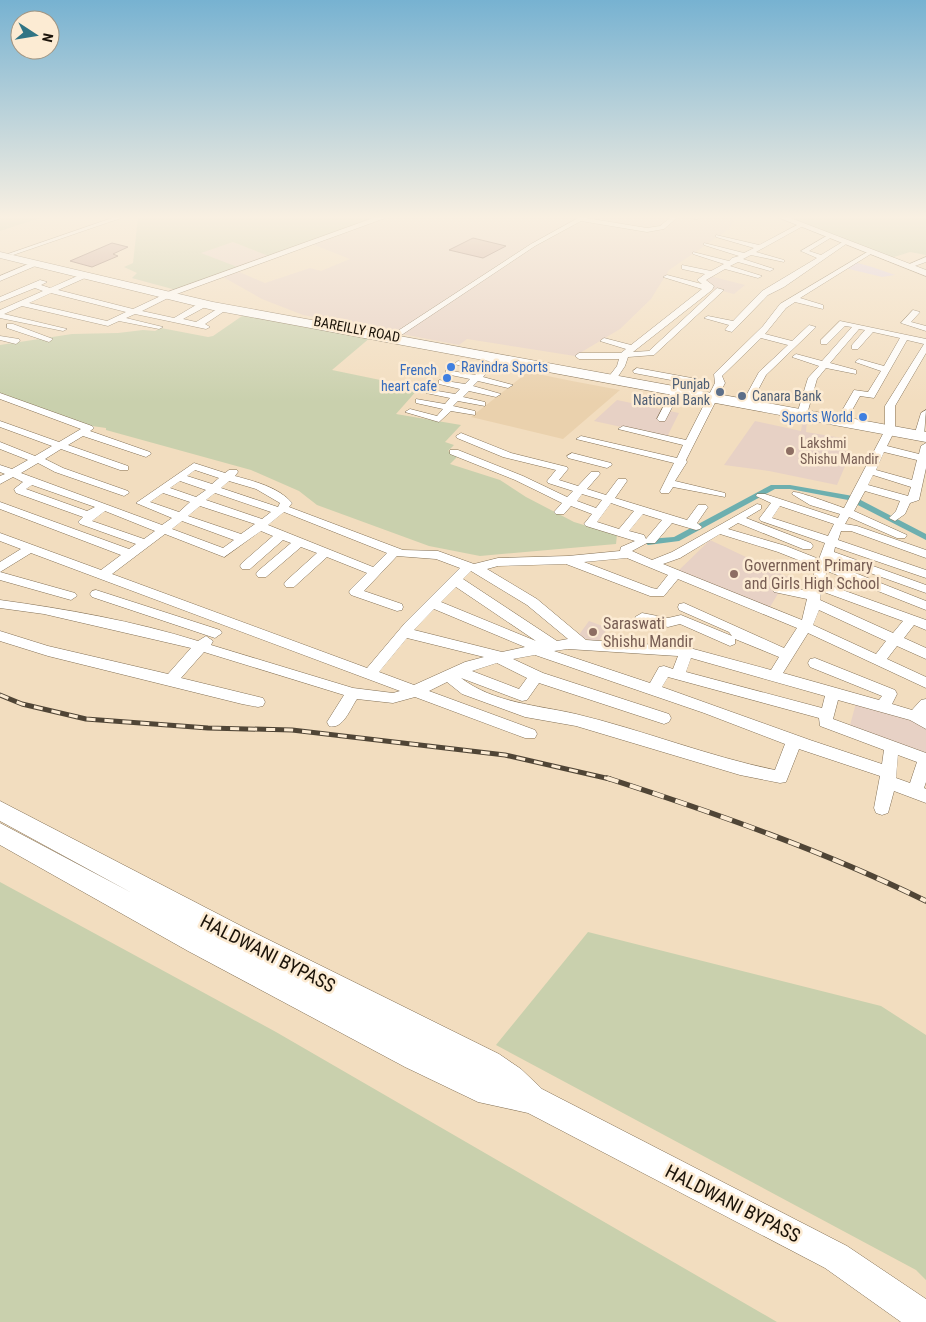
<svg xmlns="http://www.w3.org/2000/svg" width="926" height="1322" viewBox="0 0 926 1322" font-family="'Roboto Condensed',sans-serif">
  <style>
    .built { fill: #ead1ad }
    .education { fill: #e7d1c5 }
    .medical { fill: #e1d0e1 }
    .green { fill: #c9d0ad }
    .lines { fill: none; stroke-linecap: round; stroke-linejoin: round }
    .canal { fill: #6dafaf; fill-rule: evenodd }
    .building { fill: #cda99d; stroke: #87665c }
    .minor-casing { stroke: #837055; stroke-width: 1 }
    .major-casing { stroke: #837055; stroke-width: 1 }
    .highway-casing { stroke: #837055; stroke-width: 1 }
    .minor { fill: #fff; fill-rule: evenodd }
    .major { fill: #fff; fill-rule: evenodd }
    .highway { fill: #fff; fill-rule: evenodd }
    .rail-far1-casing { stroke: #504536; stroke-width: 5 }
    .rail-casing { stroke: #504536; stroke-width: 5.5 }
    .rail-far1 { stroke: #fcebd3; stroke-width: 3; stroke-dasharray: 9; stroke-linecap: butt }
    .rail { stroke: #fcebd3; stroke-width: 4; stroke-dasharray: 12; stroke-linecap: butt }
    .shop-dot { fill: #3f7fe0; stroke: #fcebd3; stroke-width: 2 }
    .service-dot { fill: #5c6f8a; stroke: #fcebd3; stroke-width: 2 }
    .education-dot { fill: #8d6e63; stroke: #fcebd3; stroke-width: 2 }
    .labels { text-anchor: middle; stroke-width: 5; stroke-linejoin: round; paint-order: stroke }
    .far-street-label { font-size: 14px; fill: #1b1309; stroke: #fcebd3 }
    .far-shop-label { font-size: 14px; fill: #366cbe; stroke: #fcebd3; text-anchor: end }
    .far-service-label { font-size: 14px; fill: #4e5e75; stroke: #fcebd3; text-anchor: end }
    .far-education-label { font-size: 14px; fill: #785e54; stroke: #fcebd3; text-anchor: start }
    .education-label { font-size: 16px; fill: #785e54; stroke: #fcebd3; text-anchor: start }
    .near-street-label { font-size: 19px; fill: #1b1309; stroke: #fcebd3 }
  </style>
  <rect width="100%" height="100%" fill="#f2ddbf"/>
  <path class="built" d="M528 372 572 381 620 390 563 439 471 417Z"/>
  <path class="education" d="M388 217H731L734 221 729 229 669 270 651 299 620 329 575 356 467 339 459 345 303 315 262 299 223 277 239 272 265 283 310 268 321 271 350 259 312 244Z
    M233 242 271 257 245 267 157 285 132 278 137 273Z
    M710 276 745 285 734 294 711 288 705 280Z
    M617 400 679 413 667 437 594 421Z
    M803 419 807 420 806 432 848 439 843 450 851 452 837 485 769 471 724 465 755 421 801 431Z
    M710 540 788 577 770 607 678 571Z
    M589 621 608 628 597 643 578 636Z
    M856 703 914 721 926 728V755L849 729Z"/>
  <path class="medical" d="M854 262 872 267 895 275 882 277 845 268Z"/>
  <path class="green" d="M0 217H43L0 231Z
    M138 217H378L271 257 233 242 201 253 240 268 176 290 132 278 137 273 124 267 133 263Z
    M786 217H926V255L910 252 891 258Z
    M245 314 371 337 332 370 419 388 396 414 461 425 445 442 454 445 448 451 458 456 450 464 500 480 526 497 574 522 617 535 616 544 480 556 429 546 317 505 299 491 251 470 106 430V428L92 426 0 394V345L72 334 118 333 143 330 155 331 161 328 208 337 213 336Z
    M0 882 276 1032 777 1322H0Z
    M588 932 881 1006 926 1035V1280L916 1270 496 1045Z"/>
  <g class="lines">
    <path class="canal" d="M771 485H790L853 496 926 534V540L848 500 790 489H775L679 541 648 545 644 542 648 539 674 537Z"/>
  </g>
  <path class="building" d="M473 238 506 246 483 258 449 250Z
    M112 243 128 247 113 254 118 256 92 267 70 261Z"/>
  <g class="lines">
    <defs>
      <path id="minor" d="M115 217H124L13 255 8 254Z
        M580 217 647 228 660 226 671 217H678L664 229 647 232 581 221 535 246 397 338 390 336 531 244Z
        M686 217H700L697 219Z
        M801 223 803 226 756 252 784 260V262L751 255 743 259 774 269 770 271 738 262 730 266 762 276 758 278 725 269 706 280 714 286 712 290 633 352 649 351 717 288 724 290 654 355 628 357 625 366 615 381 607 379 617 366 619 359H579L575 356 579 353H621L626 349 600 341 604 338 631 345 702 289 663 277 667 275 702 284 697 280 705 274 682 269V265L711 271 724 264 693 254V252L729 261 732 258 739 256 704 245V243L744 253 754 248 716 237V235L759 245Z
        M830 234 832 237 809 251 821 255 844 241 849 242 784 287 768 295 732 332 725 330 729 325 704 318 708 316 733 321 762 291 817 258 801 251Z
        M869 251 874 252 800 298 823 305V309L795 302 786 308 765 334 792 341 809 325 816 327 766 375 750 405 742 403 759 372 788 345 761 338 722 376 725 383 686 460 687 462 675 481 725 493V497L673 487 669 493H661L660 491 674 463 576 439 581 436 677 458 683 445 618 429 623 426 686 440 715 383 714 374 763 326 780 304Z
        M926 257V262L909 268 905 266Z
        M33 262 40 264 0 281V276Z
        M82 274H85V278L58 290 133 309 165 294 169 296 168 298 142 311 174 318 201 302H207V306L183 319 196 322 222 306 229 308 205 324 210 327 206 329 135 314 126 318 163 327 159 329 119 321 108 326 22 306 4 314 67 329 63 331 0 318V310L43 291 35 288 0 302V297L40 280 47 282 41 285 50 288ZM51 293 126 312 107 321 29 303Z
        M913 310 920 312 911 322 926 326V331L901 323Z
        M840 321 926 339V353L895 406V430L887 446 919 454 921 446 926 443V468L919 500 910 503 905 514 895 521 889 518 896 511 900 501 865 491 854 511 907 535 905 538H897L849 517 845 524 857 526 926 550V558L851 531H841L838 540 926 570V578L835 547 834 552 926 585V593L831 559 830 563 926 601V610L827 571 823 583 926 620V630L914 625 904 638 926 648V659L897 646 887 659 926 677V688L808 633 783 673 879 700 882 696 810 667 808 663 810 659 815 658 895 690 897 694 892 704 912 710 921 700 926 699V729L910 720 838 700 833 719 926 753V782L924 788 926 789V803L894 791 888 813 882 815 876 813 874 808 880 776 799 749 786 782 780 783 740 775 576 726 525 717 462 694 447 682 429 691 535 730 537 734 535 738H525L415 697 393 703 357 699C350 709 343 730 329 726L327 722 344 695 204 652 181 678 263 698 265 702 263 706 258 707 242 704 48 656 0 641V631L48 646 168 674 191 648 44 614 0 608V600C66 609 134 621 198 641L206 636 213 641 211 645 353 688 393 693 400 691 31 553 0 572V562L21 549 0 541V533L101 570 121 555 0 509V502L129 549 136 544 80 524 78 522 83 517 16 493 14 489 23 482 13 477 0 484V476L5 474 0 472V465L12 469 28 460 0 449V442L35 456 52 446 0 427V421L59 442 81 429 0 399V393L92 426 94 428 90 431 150 452 151 454 146 457 83 436 68 445 128 466V470H120L61 449 45 459 63 468 128 491 129 493 124 496 55 472 38 463 21 473 162 525 172 518 136 503 194 463 225 473 229 470H237L238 472 235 476C253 481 279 487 292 503L289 507 403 550 438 551 474 564 498 558 568 556 620 551 621 547 635 541 586 526 584 524 592 514 571 506 564 514H556L554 512 562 503 515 480 450 454V450H458L523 476 567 497 573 491 548 483 547 481 556 470 503 457 457 438 456 436 461 433 511 453 567 467 568 469 559 480 578 486 591 472H599L600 474 587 489 606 495 618 479H626L627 481 615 498 687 520 698 505H706L708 507 697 523 702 527 700 529 696 530 672 523 655 543H647L632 551 652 560 672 552 757 504 761 505V509L746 518 811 543 813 546 811 549H803L738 523 728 529 786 546 819 559 825 543 761 521 759 519 771 503 756 496 757 494H765L838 518 840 514 810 505 792 494 793 492C798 491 835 505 844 508L885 430V406L924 344 907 340 874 398 860 396 846 421 841 424 836 421 854 390 868 392 881 371 855 362 859 359 884 366 900 338 873 332 858 349H852V345L865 330 859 329 830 363 856 370V374L826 368 817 379 807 414 799 416 797 414 808 378 819 366 792 357 796 354 822 361 852 327 845 326 827 344H821V340ZM884 452 917 460 912 480 876 470ZM195 470 219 478 212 484 187 476ZM873 475 911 487 908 496 868 485ZM180 481 206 490 196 497 170 488ZM229 481 256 489 280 503 278 507 221 488ZM32 485 95 507 87 511 26 489ZM163 493 190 502 179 512 150 502ZM215 493 271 512 262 519 206 500ZM582 494 602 500 596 508 577 501ZM611 503 634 511 619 529 597 522ZM200 506 255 524 241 534 188 516ZM780 506 834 524 828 536 772 518ZM105 511 155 531 144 539 92 521ZM284 512 387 553 373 567 268 525ZM643 514 662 520 646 539 644 535 629 531ZM182 521 234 540 223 548 172 529ZM261 531 273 536 242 563 240 566 242 569H250L283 540 291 543 258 571 256 574 258 577H266L301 547 317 553 286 581 284 584 286 587H294L327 557 367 573 351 589 349 592 351 595 397 611 402 610 403 607 402 604 364 591 397 556 436 559 460 568 405 623 367 668 112 574 165 534 224 557ZM720 534 778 552 816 567 809 591 778 585 772 589 774 592 807 599 802 620 663 564 680 558ZM627 558 668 575 657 589 652 588 584 562ZM566 564 650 596H664L678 579 797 628 784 648 684 603 679 604 678 607 679 610 729 632 732 636 681 615 668 618 642 613 635 617 637 620 668 627 680 624 730 646 735 644V639L779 657 771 670 686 647 586 640 537 599 487 569 498 566ZM471 571 527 605 568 639 557 641 463 579ZM456 587 536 641 441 602ZM821 591 903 621 893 633 820 600ZM434 609 525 647 502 652 414 630ZM819 610 886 641 876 654 813 625ZM407 638 484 657 465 662 414 685 379 672ZM568 649 678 656 673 669 664 666 659 667 650 683 554 651ZM535 655 704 713 785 744 775 770C707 756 643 730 576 714 537 705 494 703 461 678L522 701 527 700 539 683 664 724 669 722 671 718 669 714 543 673 513 659ZM691 658 825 696 822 708 686 672ZM497 663 527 678 519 689 472 671ZM668 677 819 718 820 726 884 750 882 764 810 740 662 687ZM898 755 917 762 910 783 896 778Z
        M7 324H13L53 339 49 342 7 328Z
        M0 336 19 339 20 341 16 344 0 340Z
        M497 355 501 358 483 377 513 385 508 388 478 381 473 386 501 394 496 397 469 391 463 397 485 402V406L458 401 453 406 475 411V415L451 411 439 422 405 412 410 409 437 416 443 409 416 403V399L445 404 450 398 426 393V389L455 394 460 389 439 384V380L465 384 470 379 446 374V370L475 375 479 370 454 364 458 361 484 366Z
        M637 368 697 379 702 382 694 395 691 396 686 393 692 384 634 373 633 371Z
        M673 388 681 390 665 421H659L657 419Z
        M926 410 924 436 915 438 914 436 921 413Z
        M572 453 611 463 612 465 607 468 568 458 567 456Z
        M0 572 75 593 77 596 71 600 0 580Z
        M96 590 220 630 222 633 215 638 92 597 90 594 92 591Z"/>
      <path id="major" d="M376 217H388L174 295 170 296 165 293Z
        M777 217H788L926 270V276Z
        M0 801 247 929 499 1054 521 1069 542 1089 847 1246 926 1299V1322H901L825 1268 528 1113 478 1102 405 1067 188 951 0 845V823L132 893 0 821Z"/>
      <path id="highway" d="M0 252 213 302 926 432V442L213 310 0 258Z"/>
    </defs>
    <use href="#minor" class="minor-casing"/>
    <use href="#major" class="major-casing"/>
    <use href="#highway" class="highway-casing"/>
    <use href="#minor" class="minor"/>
    <use href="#major" class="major"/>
    <use href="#highway" class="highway"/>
    <defs>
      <path id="rail-far1" d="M0 695 22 704 86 719 208 728 292 730 505 755 610 779"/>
      <path id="rail" d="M607 778C715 813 824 851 926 901"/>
    </defs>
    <use href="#rail-far1" class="rail-far1-casing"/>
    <use href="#rail" class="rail-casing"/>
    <use href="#rail-far1" class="rail-far1"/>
    <use href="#rail" class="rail"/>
  </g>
  <linearGradient id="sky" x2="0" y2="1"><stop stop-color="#77b2d1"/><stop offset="0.54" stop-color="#f9f0e2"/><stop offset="1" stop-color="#f9f0e2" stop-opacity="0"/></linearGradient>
  <rect width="926" height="402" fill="url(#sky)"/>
  <g class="shop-dot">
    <circle cx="451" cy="367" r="5"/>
    <circle cx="447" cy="378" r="5"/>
    <circle cx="863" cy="417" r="5"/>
  </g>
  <g class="service-dot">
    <circle cx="720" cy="392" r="5"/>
    <circle cx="742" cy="396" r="5"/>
  </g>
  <g class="education-dot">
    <circle cx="790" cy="451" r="5"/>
    <circle cx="734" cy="574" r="5"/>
    <circle cx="593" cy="632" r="5"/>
  </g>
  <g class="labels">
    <g class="far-street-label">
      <text transform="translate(357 329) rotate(11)" y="5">BAREILLY ROAD</text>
    </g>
    <g class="far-shop-label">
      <text x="461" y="372" text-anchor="start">Ravindra Sports</text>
      <text x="437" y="375">French<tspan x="437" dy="16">heart cafe</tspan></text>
      <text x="853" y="422">Sports World</text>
    </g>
    <g class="far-service-label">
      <text x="710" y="389">Punjab<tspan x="710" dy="16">National Bank</tspan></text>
      <text x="752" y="401" text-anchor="start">Canara Bank</text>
    </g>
    <g class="far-education-label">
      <text x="800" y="448">Lakshmi<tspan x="800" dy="16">Shishu Mandir</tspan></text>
    </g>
    <g class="education-label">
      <text x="744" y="571">Government Primary<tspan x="744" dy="18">and Girls High School</tspan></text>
      <text x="603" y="629">Saraswati<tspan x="603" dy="18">Shishu Mandir</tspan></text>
    </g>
    <g class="near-street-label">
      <text transform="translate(268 953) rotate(27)" y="7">HALDWANI BYPASS</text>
      <text transform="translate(733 1203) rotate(27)" y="7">HALDWANI BYPASS</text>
    </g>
  </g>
  <g transform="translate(35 35) rotate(102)"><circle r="24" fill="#fcebd3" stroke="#a29582"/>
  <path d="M0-4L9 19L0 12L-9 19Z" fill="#307484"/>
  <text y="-8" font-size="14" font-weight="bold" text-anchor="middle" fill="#1b1309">N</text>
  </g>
</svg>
